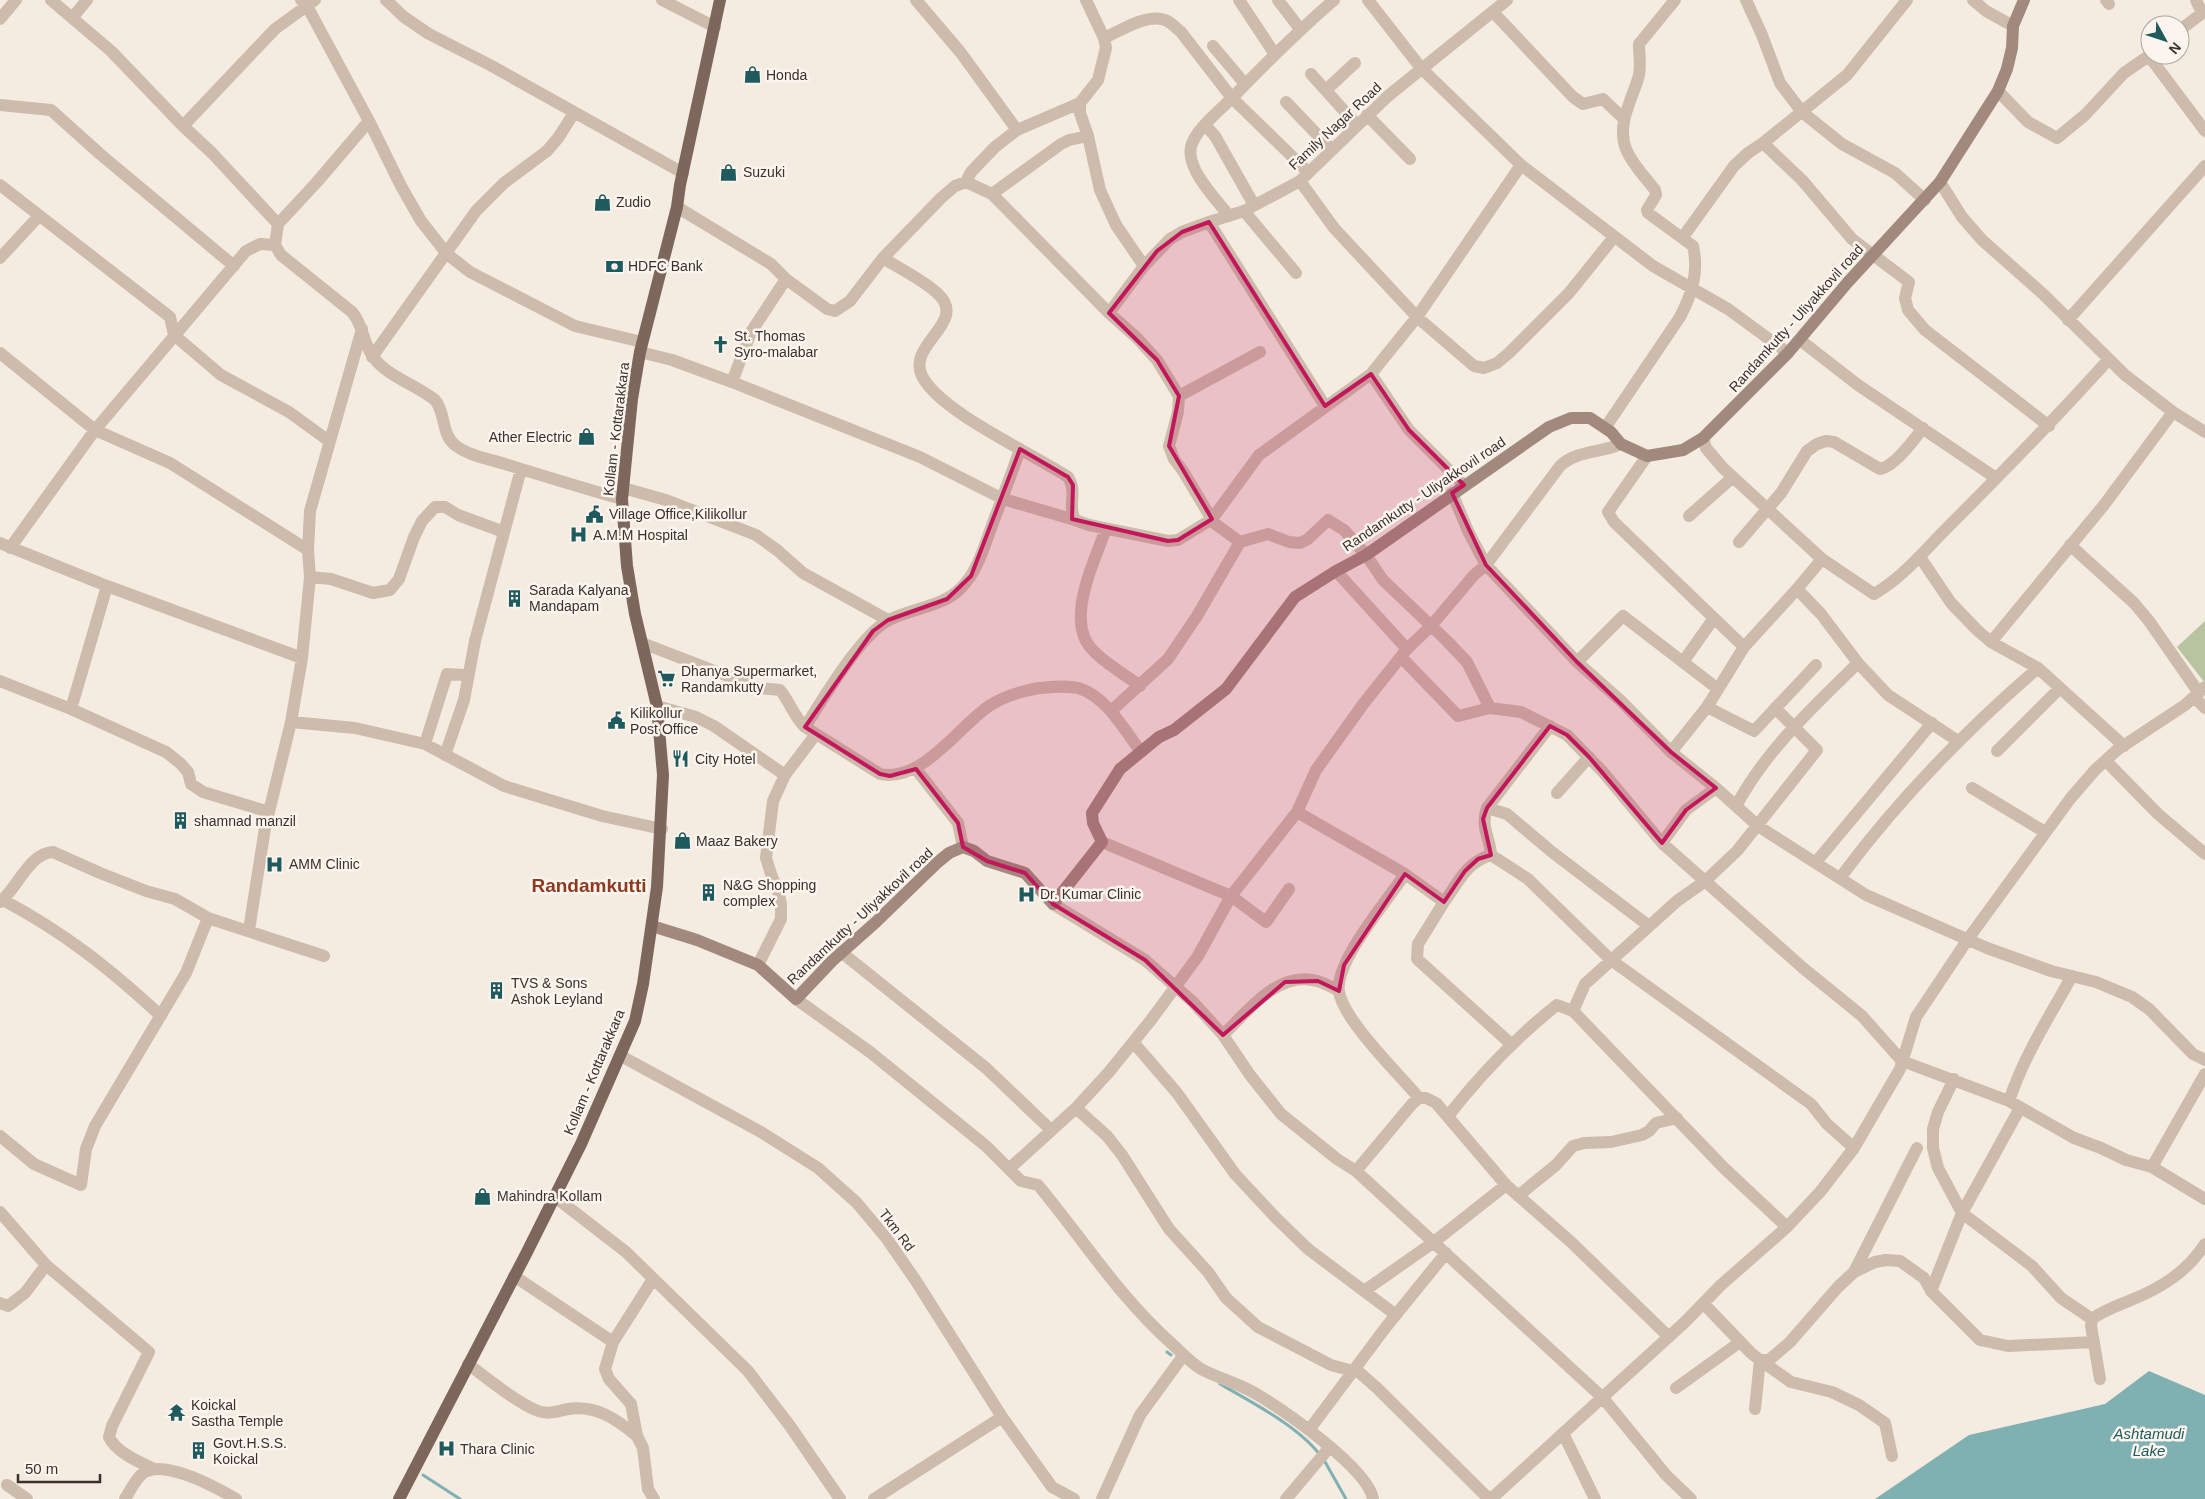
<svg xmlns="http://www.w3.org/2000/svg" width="2205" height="1499" viewBox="0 0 2205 1499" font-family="Arial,sans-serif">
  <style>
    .green { fill: #b8c4a0 }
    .water { fill: #7fb0b2 }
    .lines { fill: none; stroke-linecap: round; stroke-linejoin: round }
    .stream { stroke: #7fb0b2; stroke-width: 3 }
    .street { stroke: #cdbbac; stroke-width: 12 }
    .secondary { stroke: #a18a7d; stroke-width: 12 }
    .primary { stroke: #7d675c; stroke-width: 12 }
    .marked { fill: #c2185b; fill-opacity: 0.2; stroke: #c2185b; stroke-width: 4; stroke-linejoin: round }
    .labels { text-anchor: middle; stroke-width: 5; stroke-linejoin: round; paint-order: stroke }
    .poi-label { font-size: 14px; fill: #3b302b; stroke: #fbf5ee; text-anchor: start }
    .street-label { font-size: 14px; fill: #3b302b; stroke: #fbf5ee }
    .water-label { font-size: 15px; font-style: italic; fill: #1f5a5e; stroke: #fbf5ee }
    .district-label { font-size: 19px; font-weight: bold; fill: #8c3b22; stroke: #fbf5ee }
  </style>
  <rect width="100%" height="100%" fill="#f4ebe1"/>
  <path class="green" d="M2205 621V683L2177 647Z"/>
  <path class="water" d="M2149 1371 2205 1395V1499H1875L1969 1435 2105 1404Z"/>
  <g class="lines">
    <path class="stream" d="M1167 1352 1171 1355
      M1220 1384C1250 1401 1299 1427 1320 1455
      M1324 1460 1346 1499
      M423 1475 460 1499"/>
    <path class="street" d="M51 0 111 51 183 126 212 153 278 224 275 245 281 255 352 312C364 326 363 345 374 358 387 376 418 386 435 400 446 413 441 434 455 445 467 455 489 459 505 464 544 476 583 488 622 499
      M301 0 307 6 369 121 401 186 421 221 447 254 470 272 575 326 642 342
      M386 0 404 17 429 34 490 65 683 173
      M662 0 715 27
      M916 0 961 53 1017 130
      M1239 0 1274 53
      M1278 0 1300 29
      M1368 0 1421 68 1521 165 1653 266 1728 309 1788 353
      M1746 0 1762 35 1780 83 1802 112 1842 144 1895 173 1925 200
      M1973 0 1986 11 2013 26
      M2106 0 2109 4
      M2196 0 2202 13
      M1493 12 1573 97 1583 104 1603 99 1624 119
      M73 17 87 0
      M0 19 16 0
      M2180 30 2205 11
      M1104 38C1120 31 1147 13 1165 20 1171 22 1176 28 1181 32L1232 98 1307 171
      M1213 46 1245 84
      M2149 56 2205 131
      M1311 74 1357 125
      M1326 90 1355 63
      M1998 91 2028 122 2057 138 2085 115 2124 73 2150 55
      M1286 102 1331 149
      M1080 103V113L1088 136 1100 190 1116 225 1144 266
      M0 105 51 110 100 154 234 266
      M1367 115 1410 159
      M1205 125 1215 136 1254 205
      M183 126 275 29 315 0
      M1763 143 1802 180 1852 239 1909 282 1905 298 1908 310 1925 330 2049 426
      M1300 181 1334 228 1417 317 1474 366 1484 368 1497 363 1509 353 1569 293 1614 237
      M966 182 971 172 995 147 1017 130 1080 103 1098 80 1106 48 1104 38 1086 0
      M1940 182 1962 217 1982 240 2043 294 2125 375 2173 412 2205 432
      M0 185 170 317 174 335 221 375 289 412 329 441
      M992 194 1061 144 1069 140 1088 136
      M677 207 771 264 786 279 827 309 835 311 850 301 883 258 941 198 955 186 966 182 992 194 1109 313 1137 338 1157 360 1179 396 1178 412 1169 446 1174 459 1183 471 1214 523 1240 542 1268 534 1289 542 1300 543 1308 539 1328 520 1344 530 1366 555 1383 580 1446 640 1467 662 1490 708 1521 712 1567 735 1603 772 1662 843 1803 968 1862 1016 1902 1061 2009 1101 2074 1138 2101 1148 2126 1160 2152 1167 2205 1199
      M1244 211 1296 273
      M1229 216C1216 199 1186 169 1191 147 1194 131 1220 110 1232 98 1265 64 1298 31 1334 0
      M1209 222 1325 406
      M278 224 317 182 369 121
      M1683 237 1734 166 1748 153 1763 143 1847 75 1907 0
      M0 258 39 216
      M883 258C900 269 922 279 937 293 970 322 906 344 922 376 940 412 1032 453 1068 477 1078 493 1067 506 1075 520L1089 525 1168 541 1178 540 1212 519 1259 455 1371 374 1417 317 1521 165
      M1109 313 1144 266 1170 239 1182 232 1209 222 1244 211 1300 181 1388 96 1507 0
      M2068 320 2205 166
      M1800 340 1858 385 1996 478
      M640 352 672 360 732 382 751 332 786 279
      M0 353 95 430 170 463 308 550
      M372 357 476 211 504 183 547 151 558 138 574 113
      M1371 374 1409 430 1464 485
      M732 382 920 457 1003 499 1075 520
      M1179 396 1260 352
      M1605 428 1680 317C1692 294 1699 272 1693 246L1648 213 1647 210 1656 195 1655 190C1645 177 1632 164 1626 149 1616 123 1633 99 1639 75 1641 65 1639 54 1639 44L1675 0
      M1647 456 1608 512 1614 522 1744 647
      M623 488 666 500 756 535 777 550 803 573 888 620
      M1452 493 1469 533 1486 565 1577 662 1621 701 1671 752 1707 707 1744 647 1797 589 1822 559 1723 468 1706 448 1703 438
      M1689 516 1733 477
      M1106 529C1095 559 1070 610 1086 641 1095 658 1125 674 1140 686
      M1739 542 1781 493 1807 451 1817 444 1826 441 1834 442 1880 469C1894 467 1914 440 1923 428
      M0 543 107 586 302 658
      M2070 545 2134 603 2149 621 2199 693
      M10 548 95 430 246 251 260 244 275 245
      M1920 557 1951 603 1977 630 1991 642 2038 668 2124 746
      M1822 559 1874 594C1902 578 1924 551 1947 528 2002 473 2057 417 2109 359
      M1336 571 1407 649
      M310 577 331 579 373 593 390 590 399 579 414 537 422 521 435 507H445L458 515 504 532
      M107 586 71 709 166 752 180 763 188 772 191 784 203 792 269 812
      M1797 589 1821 614 1858 663 1888 695 1958 741
      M1991 642 2104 505 2173 412
      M642 643 759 688 780 690C790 702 794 717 805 727L880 774C922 783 958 727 989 706 1004 696 1022 691 1039 688 1052 687 1069 685 1081 689 1106 697 1126 732 1141 752
      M1401 657 1458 716 1490 708
      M1577 662 1623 616 1718 689
      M1683 662 1714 618
      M0 681 71 709
      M2194 697 2205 708
      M657 706 696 717 714 726 785 775
      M1707 707 1754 731 1816 665
      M1111 711 1168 659 1197 616 1240 542
      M291 722 355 728 425 744 504 786 602 816 662 829
      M805 727C823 699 861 634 889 620 912 608 943 607 961 588 979 570 985 543 994 520 1003 496 1012 473 1020 449
      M425 744 447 674 464 675
      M1997 751 2060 688
      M1671 752 1716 788 1758 826 1866 895 1987 948 2051 971 2096 982 2132 997 2149 1009 2193 1054 2205 1060
      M445 755 464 700 475 641 521 469
      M2106 761 2158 814 2205 854
      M916 769 958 823 963 847
      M1972 788 2045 832
      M1557 793 1589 757
      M1736 806C1767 749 1812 708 1858 663
      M1487 808 1507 814 1552 852 1649 926
      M1297 812 1405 874 1444 902C1459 882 1465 863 1491 855L1528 879 1611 960 1811 1104 1827 1124 1854 1148
      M1102 842 1231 896 1266 922 1289 889
      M1662 843 1686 810 1716 788
      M1491 855C1490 836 1480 828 1487 808L1550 726
      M1816 862 1932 723
      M1405 874C1388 900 1334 962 1339 992 1344 1021 1399 1074 1419 1098
      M1840 878C1897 801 1965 731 2038 668
      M3 900C65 933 109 968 161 1016
      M0 902C17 889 29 853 53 852L100 873 146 891 175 899 208 918 324 956
      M1444 902 1418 944 1417 959 1511 1044
      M1053 904 1145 960 1193 1002 1223 1035 1250 1075 1281 1114 1337 1159 1356 1171 1603 1398 1666 1475 1691 1499
      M249 930 265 828 291 722 302 658 310 577 308 550 310 511 362 329
      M841 952 986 1068 1051 1130
      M758 965 781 919V904L778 890 772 877 766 858 773 801 785 775 816 734
      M796 999 870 1052 986 1146 1021 1181 1038 1185C1083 1239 1119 1297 1172 1344 1182 1353 1190 1362 1201 1369 1218 1378 1237 1383 1253 1392 1282 1409 1368 1468 1373 1499
      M1573 1011 1724 1168 1787 1227
      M1223 1035C1248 1011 1278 970 1317 981 1324 983 1332 987 1339 991
      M1133 1042 1177 1093 1235 1174 1275 1217 1308 1249 1396 1315
      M621 1056 761 1132 818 1168 857 1203 887 1239 916 1281 1002 1417 1052 1487 1074 1499
      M1954 1079 1938 1112 1933 1129V1148L1938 1168 1962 1213 2032 1266 2061 1298 2092 1319
      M2009 1101C2024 1056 2049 1017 2072 976
      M1076 1108 1107 1136 1122 1155 1169 1229 1208 1272 1226 1298 1258 1327 1331 1365 1360 1373 1377 1388 1489 1499
      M1448 1116C1481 1074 1515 1038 1557 1005L1573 1011 1585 984 1677 901 1704 882 1737 851 1817 750 1775 708
      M0 1136 34 1164 81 1185 86 1149 95 1126 186 973 208 918
      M2152 1167 2205 1074
      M1010 1168 1076 1108 1109 1072 1151 1020 1198 956 1231 896 1297 812 1316 770 1364 703 1407 649 1431 626 1474 575 1486 565 1560 466C1577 450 1601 453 1621 444
      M1356 1171 1412 1104 1419 1098H1426L1436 1103 1506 1185 1571 1242 1669 1337
      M1518 1196 1556 1165 1573 1146 1584 1143 1611 1142 1642 1135 1649 1131 1656 1123 1677 1118
      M555 1197 626 1252 748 1371 790 1426 840 1499
      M0 1212 46 1265 149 1352 112 1426 109 1437C116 1452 137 1461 152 1468
      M1854 1272 1917 1148
      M514 1276 613 1342
      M653 1279 613 1342 605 1369 609 1379 631 1404 637 1436 643 1448 648 1489 654 1499
      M1364 1291 1434 1242 1506 1185
      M1931 1291 1962 1213 2020 1108
      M0 1303 8 1306 25 1293 46 1265
      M1703 1303 1751 1353 1760 1360H1769L1790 1342 1838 1287 1854 1272 1875 1262 1886 1260 1900 1261 1924 1278 1931 1291 1980 1340 2008 1346 2094 1342
      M468 1364C487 1378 517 1403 538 1411 549 1415 558 1411 568 1409 597 1405 616 1419 637 1436
      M2100 1379 2091 1326 2092 1319C2104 1310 2117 1306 2131 1300 2161 1288 2187 1272 2205 1244
      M1676 1388 1740 1342
      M1755 1409 1760 1360 1791 1382 1832 1392 1859 1405 1885 1423 1892 1456
      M1309 1430 1386 1327 1446 1253
      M1563 1433 1595 1499
      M7 1485 27 1499
      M125 1499C130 1491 135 1480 142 1474 162 1457 217 1488 236 1499
      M874 1499 1002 1417
      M1102 1499 1140 1415 1183 1356
      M1286 1499 1329 1448
      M1491 1499 1685 1322 1721 1285 1787 1227 1820 1192 1854 1148 1900 1069 1916 1017 1968 939 2070 799 2095 770 2117 750 2185 705 2205 687"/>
    <path class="secondary" d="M652 926 697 940 758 965 796 999 832 961 876 922 938 862 949 853 963 847 974 851 987 861 1025 873 1053 904 1102 842 1093 823 1092 813 1120 769 1159 737 1174 730 1226 689 1295 597 1336 571 1366 555 1549 427 1571 418H1590L1611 432 1621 444 1647 456 1683 450 1703 438 1788 353 1848 282 1940 182 1998 91 2007 69 2012 48 2013 26 2024 0"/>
    <path class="primary" d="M399 1499 526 1254 581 1144 635 1021 643 984 657 887 663 775 657 706 635 614 627 566 622 499 632 399 640 352 677 207 680 185 720 0"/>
  </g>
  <path class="marked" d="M1209 222 1325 406 1371 374 1409 430 1464 485 1452 493 1486 565 1577 662 1671 752 1716 788 1686 810 1662 843 1589 757 1567 735 1550 726 1487 808 1483 819 1491 855 1478 859 1465 871 1444 902 1405 874 1344 965 1339 991 1318 981 1285 982 1223 1035 1145 960 1053 904 1025 873 987 861 963 847 958 823 916 769 890 776 880 774 805 727 873 631 888 620 947 599 971 576 1020 449 1068 477 1073 485 1072 519 1168 541 1178 540 1212 519 1169 446 1179 396 1157 360 1109 313 1157 251 1182 232Z"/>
  <defs>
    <symbol id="shop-bare" viewBox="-9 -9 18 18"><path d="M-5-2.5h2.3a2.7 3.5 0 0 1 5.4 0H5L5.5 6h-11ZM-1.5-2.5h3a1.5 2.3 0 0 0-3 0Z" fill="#1f5a5e" stroke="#fbf5ee" stroke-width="2.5" paint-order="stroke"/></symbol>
    <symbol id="bank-bare" viewBox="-9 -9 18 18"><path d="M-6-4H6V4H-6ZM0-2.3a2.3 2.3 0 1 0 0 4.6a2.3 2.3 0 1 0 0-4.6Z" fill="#1f5a5e" stroke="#fbf5ee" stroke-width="2.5" paint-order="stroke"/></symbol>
    <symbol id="church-bare" viewBox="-9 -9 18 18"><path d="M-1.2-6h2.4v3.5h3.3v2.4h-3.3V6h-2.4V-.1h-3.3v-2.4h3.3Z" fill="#1f5a5e" stroke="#fbf5ee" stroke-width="2.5" paint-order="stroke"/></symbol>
    <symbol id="civic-bare" viewBox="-9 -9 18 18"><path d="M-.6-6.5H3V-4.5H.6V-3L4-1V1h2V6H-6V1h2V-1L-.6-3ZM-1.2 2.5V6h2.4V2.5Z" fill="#1f5a5e" stroke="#fbf5ee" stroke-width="2.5" paint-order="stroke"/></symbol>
    <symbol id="hospital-bare" viewBox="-9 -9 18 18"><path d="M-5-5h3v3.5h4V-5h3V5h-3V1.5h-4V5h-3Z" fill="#1f5a5e" stroke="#fbf5ee" stroke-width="2.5" paint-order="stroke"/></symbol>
    <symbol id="building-bare" viewBox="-9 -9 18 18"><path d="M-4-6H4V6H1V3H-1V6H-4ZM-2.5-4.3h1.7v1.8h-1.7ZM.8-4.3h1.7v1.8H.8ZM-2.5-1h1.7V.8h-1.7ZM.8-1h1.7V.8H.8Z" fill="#1f5a5e" stroke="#fbf5ee" stroke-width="2.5" paint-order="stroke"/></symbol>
    <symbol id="supermarket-bare" viewBox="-9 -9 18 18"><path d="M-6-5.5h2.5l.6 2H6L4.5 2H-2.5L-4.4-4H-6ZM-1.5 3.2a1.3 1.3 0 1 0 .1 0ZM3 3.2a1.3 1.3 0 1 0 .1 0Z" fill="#1f5a5e" stroke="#fbf5ee" stroke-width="2.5" paint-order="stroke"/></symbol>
    <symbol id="restaurant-bare" viewBox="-9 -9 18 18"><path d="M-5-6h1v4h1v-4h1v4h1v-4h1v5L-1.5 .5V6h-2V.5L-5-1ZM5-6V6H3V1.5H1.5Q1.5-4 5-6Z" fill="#1f5a5e" stroke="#fbf5ee" stroke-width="2.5" paint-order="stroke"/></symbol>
    <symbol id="temple-bare" viewBox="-9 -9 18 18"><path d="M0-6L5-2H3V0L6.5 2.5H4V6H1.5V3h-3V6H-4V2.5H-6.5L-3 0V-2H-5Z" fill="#1f5a5e" stroke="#fbf5ee" stroke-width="2.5" paint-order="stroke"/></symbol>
  </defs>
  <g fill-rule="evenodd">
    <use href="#shop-bare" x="740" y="62" width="25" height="25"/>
    <use href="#shop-bare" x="716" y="160" width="25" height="25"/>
    <use href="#shop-bare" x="590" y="190" width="25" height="25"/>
    <use href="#bank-bare" x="602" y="254" width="25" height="25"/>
    <use href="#church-bare" x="708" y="332" width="25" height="25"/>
    <use href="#shop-bare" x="574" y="424" width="25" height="25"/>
    <use href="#civic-bare" x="582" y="502" width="25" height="25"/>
    <use href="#hospital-bare" x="566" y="522" width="25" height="25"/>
    <use href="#building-bare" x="502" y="586" width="25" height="25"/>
    <use href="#supermarket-bare" x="654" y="666" width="25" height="25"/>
    <use href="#civic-bare" x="604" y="708" width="25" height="25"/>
    <use href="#restaurant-bare" x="668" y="746" width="25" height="25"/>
    <use href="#building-bare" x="168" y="808" width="25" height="25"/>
    <use href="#shop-bare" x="670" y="828" width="25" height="25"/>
    <use href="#hospital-bare" x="262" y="852" width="25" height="25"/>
    <use href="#building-bare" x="696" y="880" width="25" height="25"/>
    <use href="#hospital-bare" x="1014" y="882" width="25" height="25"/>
    <use href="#building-bare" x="484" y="978" width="25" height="25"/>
    <use href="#shop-bare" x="470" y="1184" width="25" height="25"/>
    <use href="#temple-bare" x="164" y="1400" width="25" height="25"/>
    <use href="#hospital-bare" x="434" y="1436" width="25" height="25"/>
    <use href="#building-bare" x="186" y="1438" width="25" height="25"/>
  </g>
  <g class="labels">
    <g class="poi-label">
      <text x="766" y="80">Honda</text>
      <text x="743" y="177">Suzuki</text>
      <text x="616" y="207">Zudio</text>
      <text x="628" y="271">HDFC Bank</text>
      <text x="734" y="341">St. Thomas<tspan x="734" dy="16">Syro-malabar</tspan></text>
      <text x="572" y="442" text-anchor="end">Ather Electric</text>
      <text x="609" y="519">Village Office,Kilikollur</text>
      <text x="593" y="540">A.M.M Hospital</text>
      <text x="529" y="595">Sarada Kalyana<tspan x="529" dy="16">Mandapam</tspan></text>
      <text x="681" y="676">Dhanya Supermarket,<tspan x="681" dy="16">Randamkutty</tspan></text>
      <text x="630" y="718">Kilikollur<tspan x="630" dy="16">Post Office</tspan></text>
      <text x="695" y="764">City Hotel</text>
      <text x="194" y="826">shamnad manzil</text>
      <text x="696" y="846">Maaz Bakery</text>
      <text x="289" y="869">AMM Clinic</text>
      <text x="723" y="890">N&amp;G Shopping<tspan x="723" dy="16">complex</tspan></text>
      <text x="1040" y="899">Dr. Kumar Clinic</text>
      <text x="511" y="988">TVS &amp; Sons<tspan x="511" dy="16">Ashok Leyland</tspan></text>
      <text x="497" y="1201">Mahindra Kollam</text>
      <text x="191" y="1410">Koickal<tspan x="191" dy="16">Sastha Temple</tspan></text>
      <text x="213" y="1448">Govt.H.S.S.<tspan x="213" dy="16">Koickal</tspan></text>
      <text x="460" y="1454">Thara Clinic</text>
    </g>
    <g class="street-label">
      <text transform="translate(1335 126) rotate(-43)" y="5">Family Nagar Road</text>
      <text transform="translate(1796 318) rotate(-48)" y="5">Randamkutty - Uliyakkovil road</text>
      <text transform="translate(616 429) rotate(-83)" y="5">Kollam - Kottarakkara</text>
      <text transform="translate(1424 494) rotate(-34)" y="5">Randamkutty - Uliyakkovil road</text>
      <text transform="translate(860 916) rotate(-43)" y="5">Randamkutty - Uliyakkovil road</text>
      <text transform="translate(594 1072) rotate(-67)" y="5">Kollam - Kottarakkara</text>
      <text transform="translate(897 1230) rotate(53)" y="5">Tkm Rd</text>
    </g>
    <g class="water-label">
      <text x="2149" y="1439">Ashtamudi<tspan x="2149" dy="17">Lake</tspan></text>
    </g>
    <g class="district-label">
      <text x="589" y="892">Randamkutti</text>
    </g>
  </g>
  <g transform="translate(2165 40) rotate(130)"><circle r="24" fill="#fbf5ee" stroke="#aea6a0"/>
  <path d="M0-4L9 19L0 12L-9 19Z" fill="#1f5a5e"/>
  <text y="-8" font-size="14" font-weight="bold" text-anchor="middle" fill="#3b302b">N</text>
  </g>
  <path d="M18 1474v8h82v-8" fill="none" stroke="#3b302b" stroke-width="2.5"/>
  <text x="25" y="1474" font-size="15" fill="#3b302b" stroke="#fbf5ee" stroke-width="4" paint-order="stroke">50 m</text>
</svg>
